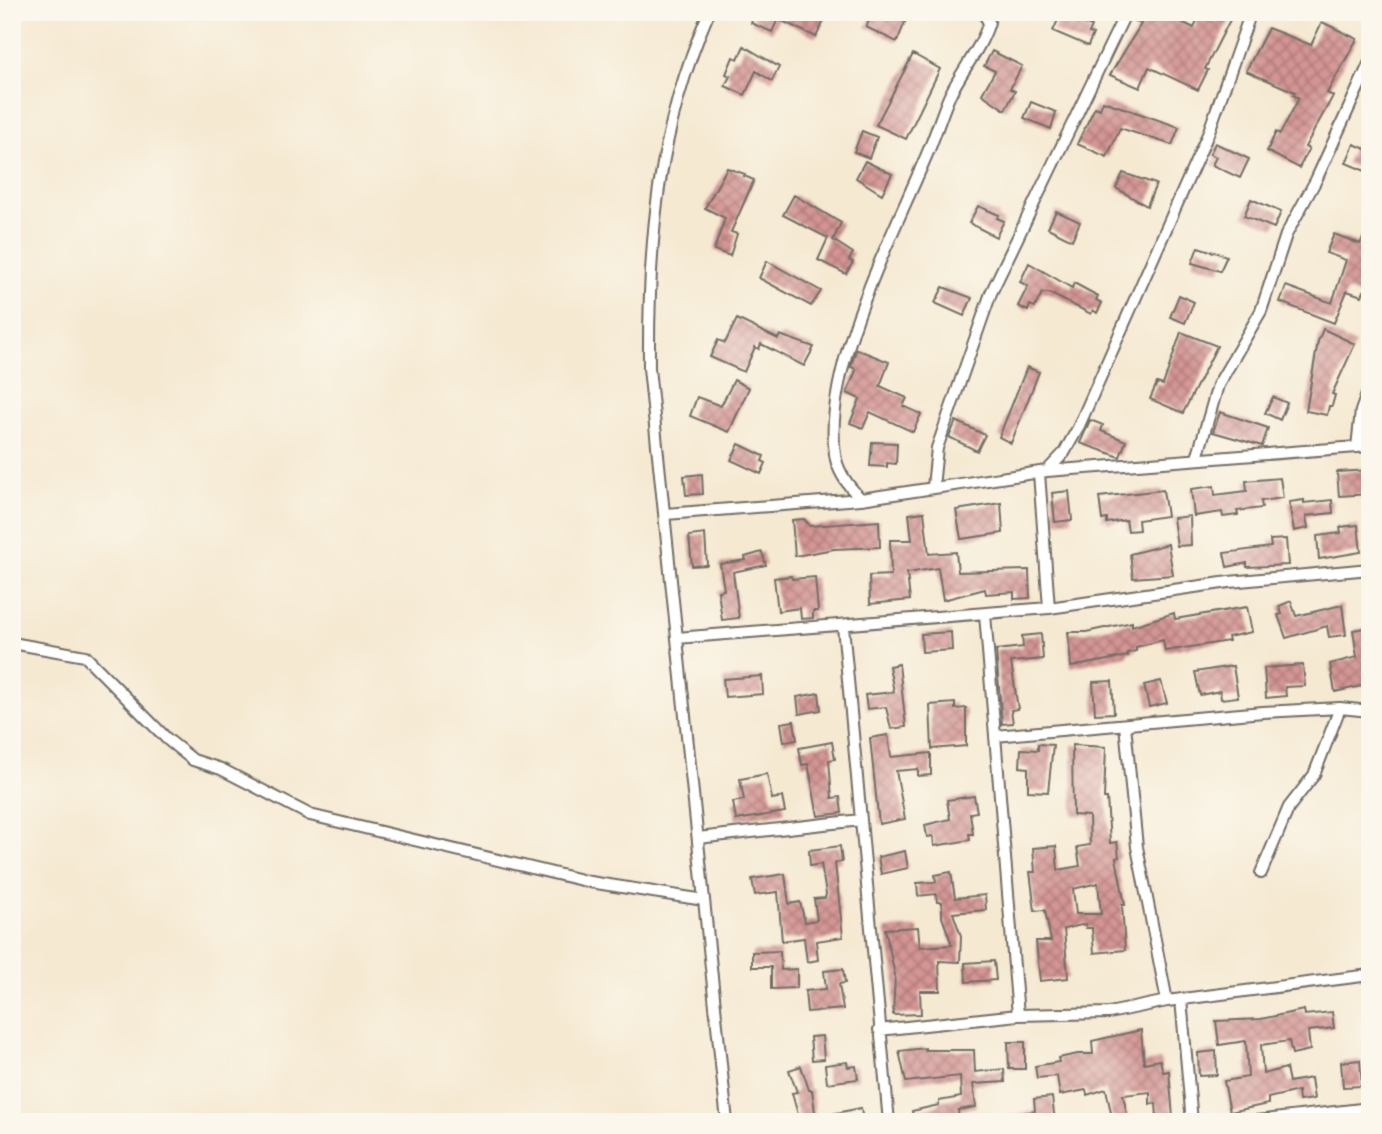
<svg xmlns="http://www.w3.org/2000/svg" width="1382" height="1134" viewBox="0 0 1382 1134" font-family="'Patrick Hand',sans-serif">
  <style>
    .building { fill: url(#building-cross-hatch); fill-rule: evenodd }
    .lines { fill: none; stroke-linecap: round; stroke-linejoin: round }
    .street-casing { stroke: #726e65; stroke-width: 14 }
    .street { stroke: #fff; stroke-width: 10 }
  </style>
  <defs>
    <pattern id="building-cross-hatch" width="8" height="8" patternUnits="userSpaceOnUse" patternTransform="scale(1.75)"><rect width="8" height="8" fill="#d49594"/><path d="M0 0l8 8M0 8l8-8" fill="none" stroke="#ac7a79"/></pattern>
  </defs>
  <rect width="100%" height="100%" fill="#fbf7ec"/>
  <filter id="ink" filterUnits="userSpaceOnUse"><feTurbulence type="fractalNoise" baseFrequency=".0143" numOctaves="2"/><feDisplacementMap in="SourceGraphic" scale="14" xChannelSelector="R" yChannelSelector="G"/><feConvolveMatrix kernelMatrix="1 2 1 2 8 2 1 2 1" color-interpolation-filters="sRGB"/></filter>
  <filter id="wash" filterUnits="userSpaceOnUse"><feTurbulence type="fractalNoise" baseFrequency=".00686" numOctaves="4" result="noise"/><feDisplacementMap in="SourceGraphic" scale="28" xChannelSelector="R" yChannelSelector="G"/><feGaussianBlur stdDeviation="1.57" result="paint"/><feColorMatrix in="noise" values="0 0 0 0 0 0 0 0 0 0 0 0 0 0 0 0 0 1.4 0 .05"/><feComposite in="paint" operator="in"/></filter>
  <g filter="url(#wash)">
    <rect width="100%" height="100%" fill="#f5e9d2"/>
    <g id="blocks">
      <path class="building" d="M755 12H810L825 19 816 37 778 19 772 32 751 23Z
        M873 12H909L897 42 866 27Z
        M1137 12H1162L1194 28 1200 12H1234L1205 69 1208 70 1198 90 1149 67 1140 88 1110 75 1141 24 1133 20Z
        M1061 13 1092 27 1089 33 1093 34 1088 46 1053 31Z
        M1322 22 1357 39 1327 93 1333 96 1305 147 1309 149 1299 168 1267 151 1276 132 1280 134 1299 98 1293 95 1295 92 1246 71 1268 28 1311 45Z
        M744 46 779 67 772 81 756 71 745 95 725 86 730 76 726 74 733 57 738 59Z
        M992 51 1022 66 1010 89 1015 91 1005 110 982 94 995 71 984 66Z
        M913 54 940 69 906 139 876 125Z
        M1103 101 1179 127 1172 145 1120 128 1107 157 1077 144 1095 107 1100 109Z
        M1031 102 1056 112 1051 129 1024 118Z
        M862 131 877 137 869 158 854 152Z
        M1215 143 1249 159 1240 178 1212 165 1216 157 1210 154Z
        M1354 144 1370 151V173L1346 163Z
        M865 161 892 174 882 194 856 178Z
        M727 168 745 174 744 176 754 180 731 232 737 234 730 256 714 250 725 218 705 208Z
        M1123 173 1156 184 1147 206 1116 188Z
        M794 195 841 223 833 240 853 253 849 260 853 262 846 274 818 260 828 238 783 215Z
        M1251 199 1281 212 1274 228 1244 216Z
        M978 206 999 215 997 218 1004 221 996 237 969 223Z
        M1056 211 1080 222 1072 240 1048 228Z
        M1370 225V284L1367 292 1364 291 1362 296 1347 291 1334 323 1280 302 1286 286 1332 303 1346 260 1326 253 1334 234 1360 244Z
        M1198 247 1227 256 1220 271 1192 263Z
        M767 261 821 291 811 306 759 278Z
        M1029 263 1072 288 1074 283 1098 296 1096 300 1102 303 1097 313 1093 310 1091 314 1049 293H1042L1035 307 1030 305 1028 311 1018 306 1028 286 1020 282Z
        M943 287 972 298 964 316 935 303Z
        M1179 295 1194 302 1185 323 1170 317Z
        M737 319 778 339 780 335 814 347 804 366 761 344 759 349 755 347 744 372 710 357 718 340 725 343Z
        M1323 329 1355 344 1332 394 1335 395 1332 406H1329L1327 415 1306 411 1318 341Z
        M1181 332 1217 346 1183 413 1150 399 1157 383 1163 385Z
        M856 349 889 362 880 386 907 398 903 406 921 414 913 432 870 412 863 428 850 423 860 399 847 393 855 373 856 369 851 367Z
        M1027 367 1039 372 1011 443 999 437Z
        M734 380 749 388 729 432 690 416 697 397 721 406Z
        M1273 397 1287 403 1280 420 1265 413Z
        M1220 412 1268 428 1262 446 1213 432Z
        M1090 420 1103 425 1101 431 1126 441 1120 457 1080 443Z
        M956 421 985 435 977 451 949 437Z
        M872 442 897 443 896 464 887 463V467L870 466Z
        M739 444 764 456 762 461 766 463 761 474 731 460Z
        M1370 470V494L1339 496 1337 472Z
        M702 474 703 494 686 495 684 476Z
        M1280 478 1283 498 1261 501 1262 508 1237 511 1238 515 1223 517 1222 512 1194 516 1191 489 1214 486 1215 495 1247 491 1246 481Z
        M1163 490 1167 516 1138 520 1139 530 1128 531 1126 520 1107 523V519L1102 520 1099 497Z
        M1069 491 1072 520 1055 522 1052 493Z
        M1304 500V503L1332 500 1333 513 1306 516 1308 528 1294 531 1289 502Z
        M1001 503 1003 533 961 539 956 510Z
        M924 512 929 554 956 552 958 572 1029 570 1030 598 1014 599V592L986 594 985 589 943 600 938 568 907 573 910 600 870 604 869 576 891 575 890 540H912L909 514Z
        M1190 516 1191 545 1177 546 1173 518Z
        M804 519 810 526 879 521 880 547 834 549 795 556 792 520Z
        M1358 525 1361 552 1319 559 1317 536 1341 533 1340 527Z
        M705 534 707 565 692 566 689 536Z
        M1286 539 1288 565 1247 567V563L1227 567 1224 553 1271 547 1270 540Z
        M1168 544 1173 575 1133 578 1130 554Z
        M762 552 766 565 733 572 739 618 722 620 718 591 724 590 720 564 746 560 745 557Z
        M791 576 792 579 815 577 818 611H813V618L801 619 800 608 778 611 774 578Z
        M1291 601 1296 616 1342 605 1346 635 1329 637 1327 626 1286 638 1278 615 1282 614 1279 606Z
        M1247 607 1252 632 1228 637 1229 641 1165 651 1163 640 1136 647V651L1127 653 1128 656 1071 667 1068 632H1086L1132 622V626L1174 613 1175 619Z
        M1370 627V645H1366L1370 684 1335 692 1330 664 1357 657 1353 630Z
        M951 632 952 650 922 652 921 634Z
        M1041 634 1043 659 1011 662 1018 709 1011 710 1013 723 1002 724 996 650 1023 647 1022 636Z
        M899 664 906 727 891 729 886 707 867 709 865 695 894 692 889 666Z
        M1303 665 1305 686 1285 687 1286 696 1266 698 1264 668Z
        M1233 666 1238 697 1221 699 1220 691 1200 695 1195 672Z
        M762 676 763 694 725 697 723 679Z
        M1112 681 1114 713 1095 714 1093 682Z
        M1161 681 1167 703 1149 707 1144 685Z
        M819 693 821 710 799 714 797 697Z
        M955 703V709L966 708V746L932 749 930 705Z
        M794 721 797 740 784 742 781 723Z
        M888 735 891 757 931 753V775L918 776V769L896 771 905 819 879 824 870 738Z
        M832 742 835 759 829 760 832 798 840 797 842 813 818 816 808 764 802 765 799 748Z
        M1038 744 1053 745 1048 792 1028 791V768L1020 767 1021 749 1038 750Z
        M1072 745 1106 747 1104 798H1107L1110 843 1117 842 1119 857 1116 858 1125 905H1122L1125 950 1094 953 1092 928H1086V924L1064 929 1068 978 1040 981 1036 941H1051L1045 910 1035 911 1030 872H1035L1033 848 1056 846 1058 870 1080 866 1077 847 1090 845 1089 816 1073 815ZM1098 883 1101 914H1076L1073 889Z
        M767 774 772 799 782 797 785 812 736 820 733 802 744 800 740 779Z
        M974 796 977 812 970 813 973 834H969L970 840 934 846 933 836 927 837 925 825 950 819 947 800Z
        M840 846 842 862 835 863 843 937 816 941 818 960 807 962 804 938 782 941 778 892 755 895 752 879 785 874 789 904 800 902 805 922 817 920 814 899 825 898 826 894 821 864 810 866 809 850Z
        M905 851 908 868 881 874 878 857Z
        M951 872 955 898 985 895 986 910 953 913 961 936 960 962 939 961 940 991H920L921 1014 893 1015 895 975 885 929 918 927 920 947 952 945 942 917V902H937L936 894 918 896 917 883 936 882 935 875Z
        M780 951 781 970 797 969V988L771 989V967H752V952Z
        M994 961 996 980 966 982 965 963Z
        M843 969 845 983 839 984 843 1009 807 1012 805 991 826 989 824 971Z
        M1304 1010 1305 1015 1332 1012 1334 1028 1308 1031 1310 1050 1292 1054 1289 1041 1261 1045 1263 1074 1286 1068 1289 1082 1311 1078 1314 1099 1299 1101 1298 1091 1268 1098V1104L1230 1112 1224 1081 1248 1077 1246 1041 1219 1045 1216 1021 1261 1019Z
        M1141 1030 1144 1063 1160 1060 1163 1072 1169 1071 1173 1117 1157 1118 1156 1103 1150 1104V1092L1123 1095 1128 1119 1113 1122 1106 1089 1087 1095 1086 1090 1060 1095 1057 1076 1037 1078 1035 1066 1059 1062 1058 1058 1078 1054H1093L1092 1041Z
        M822 1036 824 1059 812 1060 810 1037Z
        M1008 1042H1025V1069H1009Z
        M925 1048V1050H974L975 1072 1004 1069 1005 1082 973 1084 976 1107 958 1110 959 1122H914L912 1111 939 1105V1101L961 1097 960 1076 906 1082 899 1051Z
        M1216 1051 1217 1075 1199 1076 1198 1053Z
        M1360 1060 1362 1086 1343 1087 1341 1062Z
        M847 1062 848 1067 856 1066 858 1079 827 1083 825 1065Z
        M801 1066 809 1090H812L816 1120V1117L861 1108 863 1122H800L792 1093 797 1092 789 1070Z
        M1052 1097 1055 1122H1004L1003 1116 1035 1111 1034 1099Z"/>
    </g>
  </g>
  <g filter="url(#ink)">
    <use href="#blocks" fill-opacity="0" stroke="#726e65" stroke-width="2"/>
    <g class="lines">
      <defs>
        <path id="street" d="M709 12C657 131 648 241 649 368L727 1122
          M1357 447 1361 411 1370 386
          M1197 458 1218 385 1261 311 1286 235 1316 180 1370 62
          M1047 471 1064 453 1078 428 1208 134 1251 12
          M1039 473 1049 608
          M933 487 937 448 991 293 1126 12
          M861 499C849 487 837 472 835 454 822 366 897 228 930 147 937 130 942 113 949 97 961 71 981 49 989 22L982 12
          M666 514 861 499 1047 471 1370 446
          M985 614 1018 1015
          M843 626 889 1122
          M677 638 1049 608 1229 582 1370 569
          M12 643 85 656 167 739 193 760 221 769 310 815 590 882 704 900
          M1125 725 1137 847 1167 1001
          M995 736 1263 712 1340 708 1370 711
          M698 838 861 820
          M1261 873 1289 807 1314 775 1340 708
          M1181 999 1192 1122
          M879 1030 1018 1015 1109 1013 1167 1001 1370 975
          M1247 1122 1370 1108"/>
      </defs>
      <use href="#street" class="street-casing"/>
      <use href="#street" class="street"/>
    </g>
  </g>
  <rect width="1382" height="1134" fill="none" stroke="#fbf7ec" stroke-width="42"/>
</svg>
